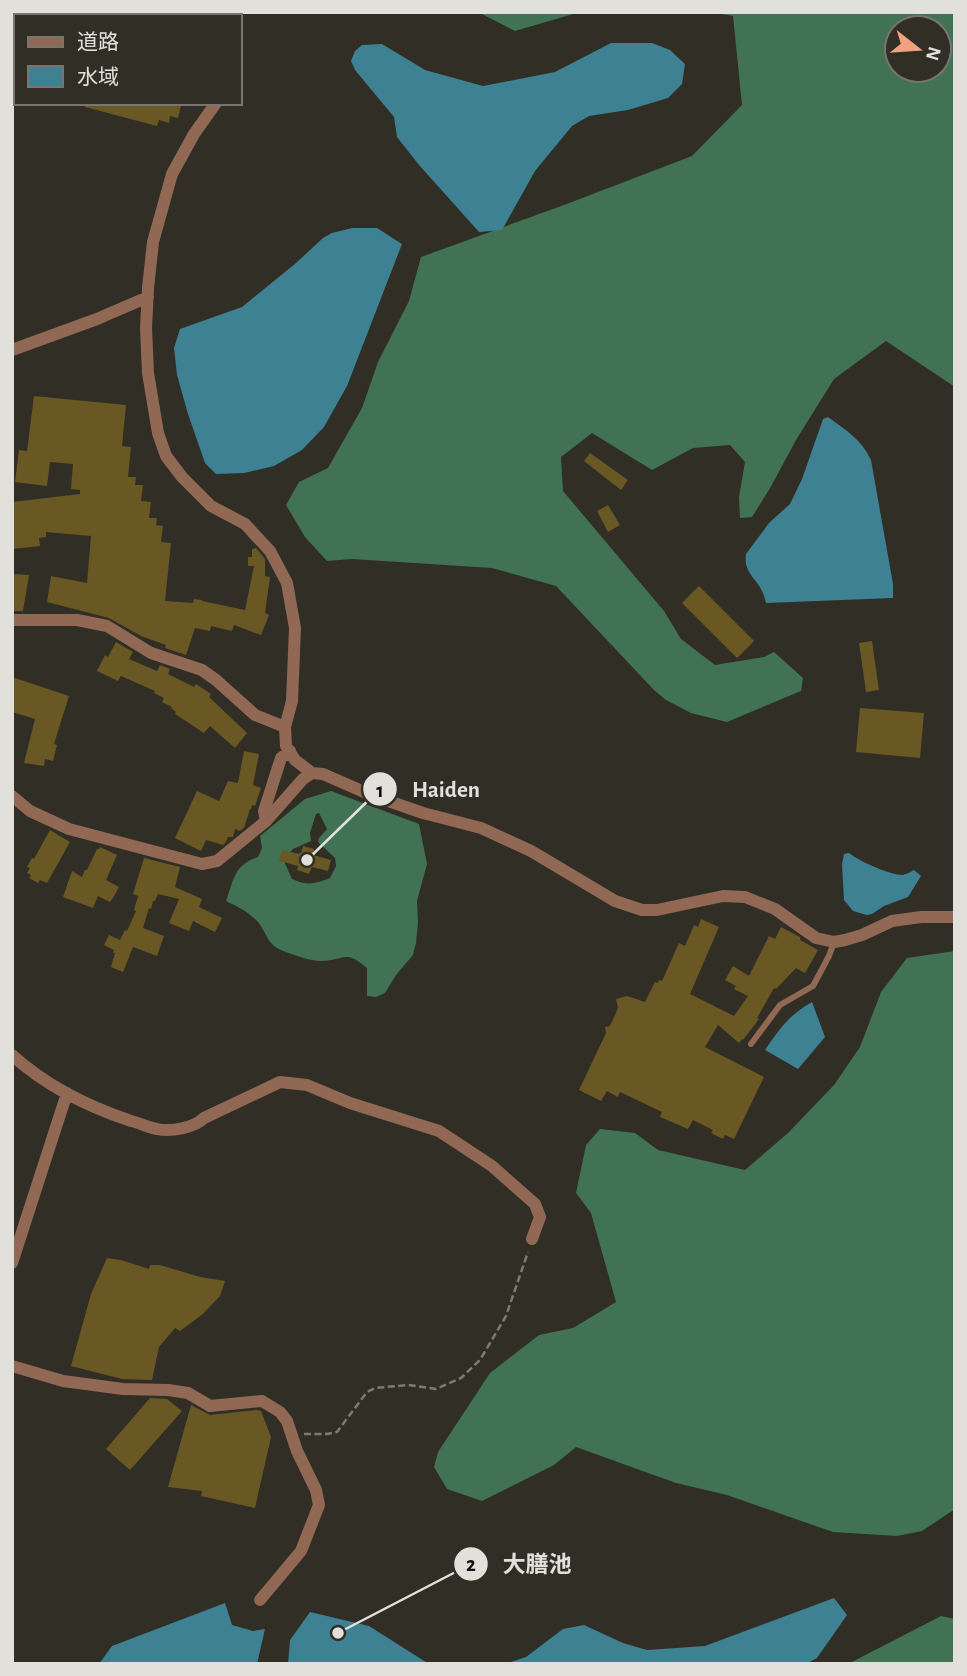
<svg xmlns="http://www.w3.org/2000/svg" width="967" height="1676" viewBox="0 0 967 1676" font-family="'Alegreya Sans','Noto Sans JP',sans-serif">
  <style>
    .forest { fill: #407253; fill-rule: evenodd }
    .water { fill: #3d8193 }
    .building { fill: #695824 }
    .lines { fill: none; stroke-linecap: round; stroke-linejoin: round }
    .path { stroke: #7d7a73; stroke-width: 2.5; stroke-dasharray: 7 3.5; stroke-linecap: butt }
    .service { stroke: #906853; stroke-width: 6 }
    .minor { stroke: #906853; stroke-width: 12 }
    .leader { fill: none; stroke: #e2e0db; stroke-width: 2.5 }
    .callout-dot { fill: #e2e0db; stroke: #312e25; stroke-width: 2.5 }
    .mark-label { font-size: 21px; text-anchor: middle; font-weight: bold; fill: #111 }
    .callout-label { font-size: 23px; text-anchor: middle; font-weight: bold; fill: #e2e0db; stroke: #312e25; stroke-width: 5; stroke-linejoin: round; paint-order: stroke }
  </style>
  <rect width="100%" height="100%" fill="#312e25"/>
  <path class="forest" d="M478 12H580L515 31Z
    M709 12H955V387L886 341 834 379 796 440 769 490 752 517 740 518 739 497 745 462 730 445 693 448 652 470 592 433 561 457 563 491 664 611 681 639 715 665 764 657 774 652 803 678 801 691 727 722 691 713 666 700 654 690 556 586 492 568 352 559 327 561 305 537 286 505 299 482 328 468 362 408 378 362 409 301 421 257 564 205 692 156 742 105 733 16ZM897 28H939V70H897Z
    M331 791 419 824 427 864 417 901 418 922 416 943 413 955 396 975 385 993 376 997 367 996V968C345 949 346 960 321 961 310 961 294 955 283 951 265 944 267 930 255 919 247 911 236 906 226 901 234 879 234 865 258 857L262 848 260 836 305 799ZM319 813 327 829 319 838 318 842 335 858 336 866 330 878C314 884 308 886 292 879L283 859 293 849 311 841 310 833 316 814Z
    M955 951V1509L922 1531 897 1536 833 1532 727 1495 676 1483 576 1447 554 1465 482 1501 447 1489 434 1467 438 1452 490 1373 539 1335 573 1328 616 1302 591 1213 576 1193 586 1145 600 1129 635 1133 658 1150 745 1170 788 1133 834 1085 860 1047 881 992 907 958Z
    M941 1616 955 1619V1664H848Z"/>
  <path class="water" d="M611 43H652L670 50 685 64 682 84 668 98 628 110 589 116 572 126 535 171 502 230 479 232 419 165 397 137 394 117 355 70 351 61 355 51 362 45 382 44 425 70 483 86 555 72Z
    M352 228H377L402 244 347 386 324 427 302 450 274 466 244 473 216 474 205 463 188 414 177 375 174 348 180 329 242 307 296 263 323 238 332 233Z
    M828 417C846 430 862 440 871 460L893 584V598L766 603C765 599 764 595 762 591 756 578 743 572 746 554L769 523 790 504 802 479 823 419Z
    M849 853C859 861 890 875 903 875 906 874 911 872 914 870L921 876 908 897 884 906 872 914 867 915 853 911 844 900 842 864 844 854Z
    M812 1002 825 1037 798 1069 765 1050C781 1027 788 1016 812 1002Z
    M834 1598 847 1615 817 1658 806 1664H505L526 1657 563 1629 584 1625 623 1643 647 1650 705 1646Z
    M225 1603 232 1625 253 1631 265 1629 257 1664H99L112 1646Z
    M310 1612 369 1626 429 1664H288L290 1640Z"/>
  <path class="building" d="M85 103H171L181 106 178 118 170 116 169 123 159 120 157 126 85 107Z
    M34 396 126 405 122 446 131 447 128 477H136L135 485H143L141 501 151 502 149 518H157L156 525 163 526 161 542 171 543 165 601 193 603 194 599 202 600V601L245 610 254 566H248V557H252V549L256 548 265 559V576L270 577 265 613 269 615 261 635 234 625 232 631 211 626 210 631 195 628 186 655 165 648 166 645 141 636 109 618 47 602 51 576 87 583 91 536 46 532V537L39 538 40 546 12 549V502L80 494V490L71 489 73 464 50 462 47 486 15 482 19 450 27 451Z
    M590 453 628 480 621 490 584 461Z
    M608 505 620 525 608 532 597 511Z
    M13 574 29 575 23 611H12Z
    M699 586 754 641 737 658 682 603Z
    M872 641 879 690 866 692 859 643Z
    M116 642 133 652 129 659 157 671 160 665 170 669 168 674 194 687 196 684 211 694 209 697 247 733 235 748 210 726 204 733 175 714 176 712 171 708 172 707 162 702 164 698 154 693 155 691 121 676 118 681 97 671 105 655 108 657Z
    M12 677 69 696 54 744 57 745 53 761 45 759 44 766 24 763 35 719 12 712Z
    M860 708 924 713 920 758 856 752Z
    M244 751 259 754 253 785 261 788 255 806 252 805 251 809H250L244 828 240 831 235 829 233 837H228L226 842 223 845 206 840 201 851 175 838 197 791 219 801 228 781 238 783Z
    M50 830 70 842 47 883 40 880 38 883 29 878 31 875 27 873 30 868 27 867 32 858 34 859Z
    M303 846 314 849 313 855 331 860 328 871 312 867 309 874 297 870 298 866 279 861 282 850 299 854V853H301Z
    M100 847 117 855 106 880 119 887 113 898 110 902 98 896 93 908 63 897 72 871 82 877 85 870H87L97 849H99Z
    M144 858 180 867 175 887 202 899 199 907 222 918 215 932 193 921 189 931 169 923 179 899 158 894 155 901H153L151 909 149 908 143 928 164 936 157 956 133 947 123 972 111 967 115 953H113L114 950 104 945 109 935 120 940 125 930 127 931 136 911 134 910 138 896 133 894Z
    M701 919 719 927 690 994 734 1016 748 996 734 989 736 986 725 980 733 966 749 976 769 936 775 939 781 927 800 937V940L818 950 805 973 796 968 776 989 774 988 757 1018 759 1019 743 1040 742 1039 739 1043 718 1025 705 1047 764 1077 734 1139 725 1135 723 1139 711 1133 713 1130 693 1120 688 1129 660 1117 662 1112 620 1092 618 1097 607 1091 601 1101 579 1090 606 1033 605 1027 610 1026 618 1008 616 999 627 996 645 1002 655 982 658 983 659 980 662 981 679 943 685 946 694 925 698 927Z
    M107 1258 121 1260 149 1269 150 1265H160L200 1277 225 1281 220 1296 203 1314 180 1331 175 1328 159 1347 152 1380 122 1379 71 1366 91 1294Z
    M150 1398 167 1399 182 1411 130 1470 106 1449Z
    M191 1405 210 1415 257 1410 261 1411 271 1437 255 1508 201 1496 202 1491 168 1487Z"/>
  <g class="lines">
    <path class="path" d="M304 1434H327L337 1432 367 1392 375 1388 408 1385 436 1389 461 1378 480 1360 506 1316 528 1252"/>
    <path class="service" d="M751 1044 780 1005 813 986 829 956 834 942"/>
    <path class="minor" d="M184 12 191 16
      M51 16 52 12
      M12 93 16 94
      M216 103 194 134 172 174 153 242 148 288 146 328 148 373 158 433 166 456 182 477 211 506 245 524 270 551 287 583 295 628 292 701 285 727 286 746 295 760 312 773 323 774 371 795 423 813 481 828 531 851 615 901 642 910H657L723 896 745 897 775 909 816 938 834 942 845 940 862 935 892 921 921 917H955
      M12 350 97 319 148 297
      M12 620H77L107 626 151 653 202 670 216 680 255 715 285 727
      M12 796 30 811 69 829 202 864 217 861 266 821 303 779 312 773
      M266 821 264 811 281 758 290 751
      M12 1055C45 1085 89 1107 131 1121 140 1123 149 1128 157 1129 171 1132 194 1128 204 1118L280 1082 307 1085 350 1103 439 1131 492 1166 535 1204 540 1217 532 1239
      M12 1263 67 1093
      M12 1366 63 1381 123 1389 168 1390 188 1393 210 1406 262 1401 280 1412 287 1421 297 1451 316 1490 319 1505 301 1551 260 1600"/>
  </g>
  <path class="leader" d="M307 860L380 789M338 1633L471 1564"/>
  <g class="callout-dot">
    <circle cx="307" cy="860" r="7"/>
    <circle cx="338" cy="1633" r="7"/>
    <circle cx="380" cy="789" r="18"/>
    <circle cx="471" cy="1564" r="18"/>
  </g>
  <g class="mark-label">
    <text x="380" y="797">1</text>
    <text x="471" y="1571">2</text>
  </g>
  <g class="callout-label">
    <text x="446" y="797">Haiden</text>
    <text x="537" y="1572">大膳池</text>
  </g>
  <rect width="967" height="1676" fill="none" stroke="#e2e0db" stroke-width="28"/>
  <rect x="14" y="14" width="228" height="91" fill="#312e25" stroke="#78756e" stroke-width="2"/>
  <rect x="28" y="37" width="35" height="10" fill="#906853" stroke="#78756e" stroke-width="2"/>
  <text x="77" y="49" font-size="21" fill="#e2e0db">道路</text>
  <rect x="28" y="66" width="35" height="21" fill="#3d8193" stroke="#78756e" stroke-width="2"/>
  <text x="77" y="84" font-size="21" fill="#e2e0db">水域</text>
  <g transform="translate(918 49) rotate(107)"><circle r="33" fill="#312e25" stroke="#78756e" stroke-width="2"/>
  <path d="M0-5L12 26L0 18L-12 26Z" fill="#f2a07f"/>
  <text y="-10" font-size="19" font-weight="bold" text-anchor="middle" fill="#e2e0db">N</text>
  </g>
</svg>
